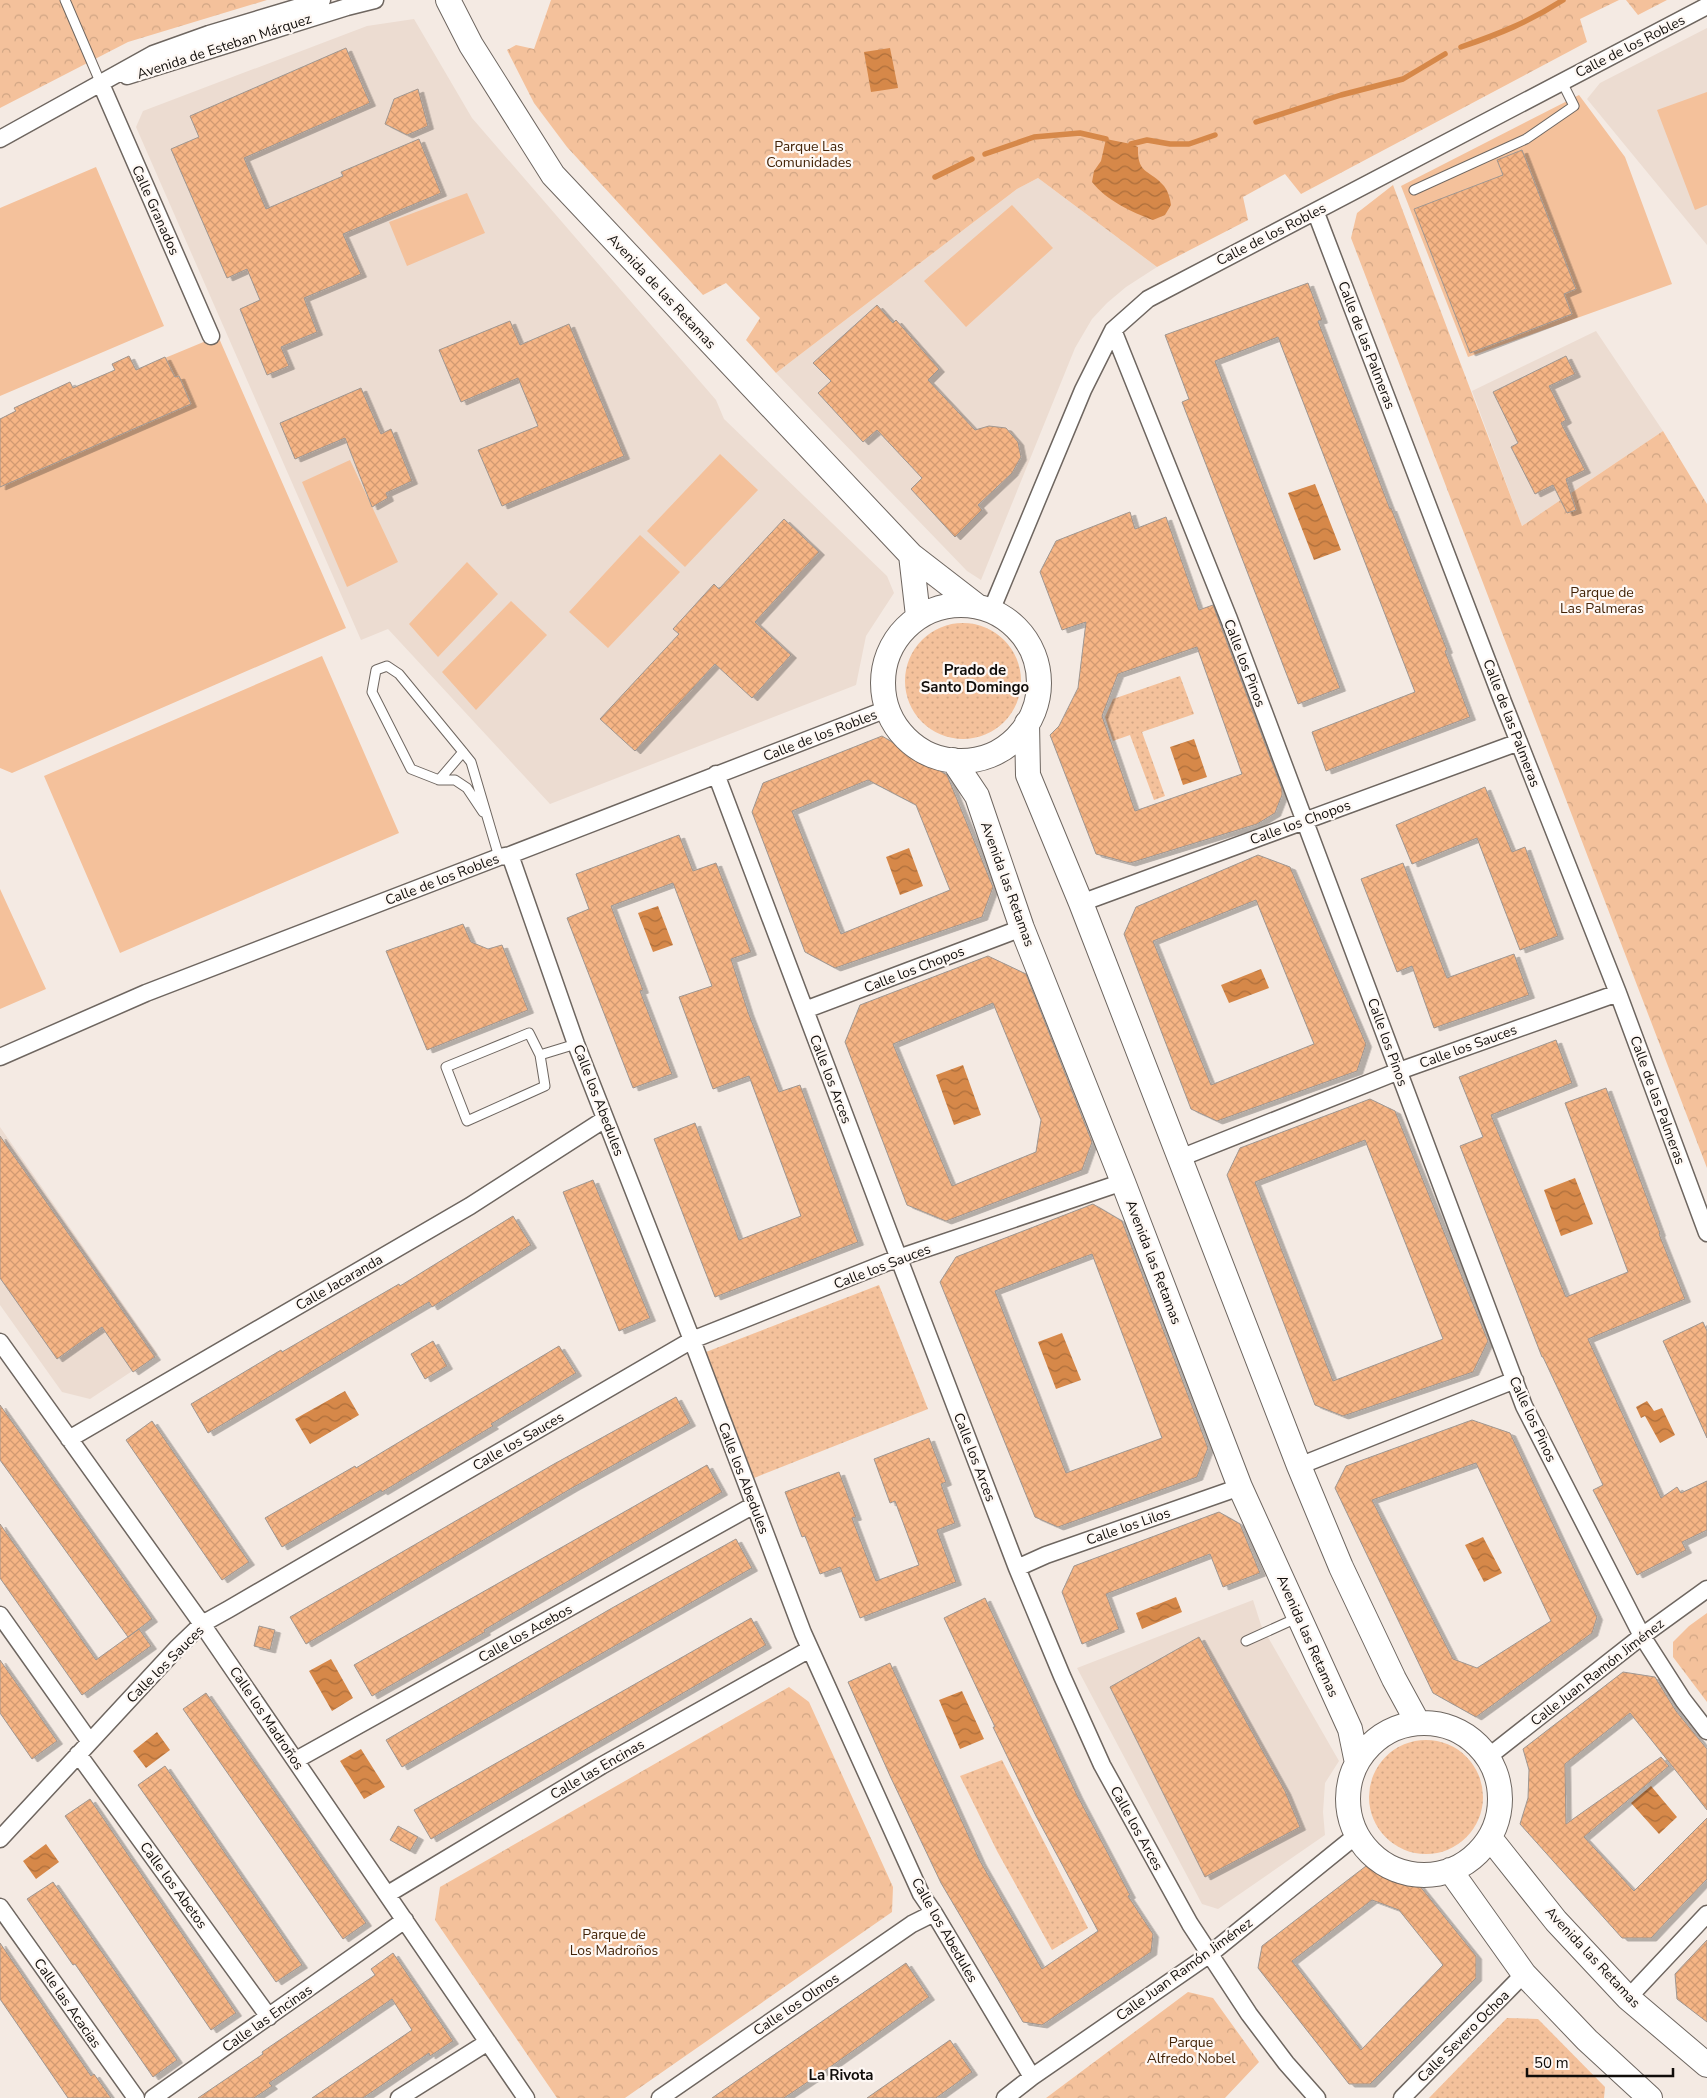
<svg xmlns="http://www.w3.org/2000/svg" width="1707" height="2098" viewBox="0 0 1707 2098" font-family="'Nunito Sans',sans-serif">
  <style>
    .built { fill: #ecdcd1 }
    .grass { fill: url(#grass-dots) }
    .park { fill: url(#park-crowns) }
    .pitch { fill: #f4c19b }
    .water { fill: url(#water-waves) }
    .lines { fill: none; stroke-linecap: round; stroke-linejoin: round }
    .stream { stroke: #d68849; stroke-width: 5.5 }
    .building { fill: url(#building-cross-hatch); stroke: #9f9690; fill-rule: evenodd; filter: url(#shadow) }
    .lane-casing { stroke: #6e6660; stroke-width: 11 }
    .street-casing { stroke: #6e6660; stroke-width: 19 }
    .secondary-casing { stroke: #6e6660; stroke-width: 26 }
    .lane { stroke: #fff; stroke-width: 9 }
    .street { stroke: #fff; stroke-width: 16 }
    .secondary { stroke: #fff; stroke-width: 24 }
    .labels { text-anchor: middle; stroke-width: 4.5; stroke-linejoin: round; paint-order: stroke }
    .street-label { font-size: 14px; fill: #100d0a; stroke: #fef8f4 }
    .park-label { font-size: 14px; fill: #422307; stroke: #fef8f4 }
    .neighbourhood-label { font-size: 15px; font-weight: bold; fill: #100d0a; stroke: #fef8f4 }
  </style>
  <defs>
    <pattern id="grass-dots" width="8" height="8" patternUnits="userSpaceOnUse" patternTransform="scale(1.25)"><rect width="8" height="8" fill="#f4c19b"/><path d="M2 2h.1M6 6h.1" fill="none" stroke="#d0a584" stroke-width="1.8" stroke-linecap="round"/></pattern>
    <pattern id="park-crowns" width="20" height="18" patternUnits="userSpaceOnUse" patternTransform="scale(1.25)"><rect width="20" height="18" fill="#f4c19b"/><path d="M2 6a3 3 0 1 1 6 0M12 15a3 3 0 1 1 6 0" fill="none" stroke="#d0a584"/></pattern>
    <pattern id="water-waves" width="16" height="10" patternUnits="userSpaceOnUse" patternTransform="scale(1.25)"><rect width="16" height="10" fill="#d68849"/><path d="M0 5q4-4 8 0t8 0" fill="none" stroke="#ac6e3b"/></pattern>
    <pattern id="building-cross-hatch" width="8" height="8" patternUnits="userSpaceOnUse" patternTransform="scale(1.25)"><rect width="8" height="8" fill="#f6b585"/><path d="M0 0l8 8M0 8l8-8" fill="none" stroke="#d29a72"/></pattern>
    <filter id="shadow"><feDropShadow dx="5.5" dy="3" stdDeviation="0" flood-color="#0004"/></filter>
  </defs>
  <rect width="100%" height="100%" fill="#f4eae3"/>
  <path class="built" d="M414 19 472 118 716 400 724 419 887 576 894 593 866 636 856 685 550 804 388 629 361 640 136 127 143 111 367 26Z
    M1707 28V245L1587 99 1600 83Z
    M1038 178 1157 267 1126 287 1107 303 1092 319 1075 348 981 580 967 571 776 373 1017 189Z
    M1596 331 1663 431 1522 526 1472 391Z
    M0 1127 158 1354 90 1399 62 1392 0 1305Z
    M1253 1600 1261 1625 1339 1761 1325 1783 1323 1812 1325 1835 1218 1909 1202 1904 1077 1668Z"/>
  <path class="grass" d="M905 681a58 58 0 1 1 116 0a58 58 0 1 1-116 0Z
    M1180 676 1194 714 1142 732 1165 796 1154 800 1130 735 1113 741 1105 717 1113 699Z
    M879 1285 928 1409 754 1478 706 1352Z
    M1369 1797a57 57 0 1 1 114 0a57 57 0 1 1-114 0Z
    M1002 1760 1088 1928 1052 1950 997 1851 960 1776Z
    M1507 2018 1538 2019 1605 2087 1604 2098H1429Z"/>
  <path class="park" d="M0 0H267L128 42 0 108Z
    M551 0H1619L1580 19 1587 42 1301 194 1285 174 1243 197 1248 220 1157 267 1038 178 1017 189 776 373 746 340 760 318 726 283 703 295 567 147 534 103 507 50 516 45 534 49Z
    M1626 0H1667L1638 15Z
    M1393 185 1522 526 1663 431 1707 504V1168L1351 238 1357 213Z
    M1707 1613V1702L1673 1657V1642L1689 1626Z
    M789 1687 809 1702 893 1887 892 1912 625 2098H557L435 1920 440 1887Z
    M1188 1992 1213 1998 1259 2062 1225 2098H1046Z"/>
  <path class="pitch" d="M1707 92V205L1695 210 1657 110Z
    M1579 95 1625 157 1672 284 1468 357 1401 186Z
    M96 167 164 326 0 396V208Z
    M467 193 485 233 407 266 389 222Z
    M1012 205 1053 248 966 327 924 281Z
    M218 336 346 628 12 773 0 768V419L15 411 14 408 70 382 73 388 115 370 112 364 129 356 136 370Z
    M720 454 758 490 685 567 647 531Z
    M350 460 398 562 347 587 302 482Z
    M640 535 680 572 608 648 569 612Z
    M467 562 498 594 438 657 409 624Z
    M511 601 547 635 476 710 442 672Z
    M322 656 399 833 120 953 44 776Z
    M0 889 46 989 0 1009Z"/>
  <path class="water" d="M890 48 898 88 871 92 864 52Z
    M1106 139 1131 144 1138 147C1137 175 1150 169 1164 186 1168 191 1170 198 1171 205L1165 215 1153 220C1131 212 1106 200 1092 182L1094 171 1101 161Z
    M1315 484 1341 550 1314 560 1288 493Z
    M1194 739 1207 777 1183 785 1170 747Z
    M909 848 923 886 900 895 886 857Z
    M658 906 673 945 653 952 638 913Z
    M1261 969 1269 988 1229 1003 1221 985Z
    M963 1065 981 1115 954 1125 936 1075Z
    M1575 1178 1593 1224 1561 1236 1544 1190Z
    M1062 1333 1081 1380 1056 1389 1038 1342Z
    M345 1391 359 1415 310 1444 295 1419Z
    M1647 1401 1654 1411 1662 1408 1675 1435 1660 1443 1645 1416 1641 1418 1636 1407Z
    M1483 1537 1502 1573 1484 1582 1465 1545Z
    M1176 1597 1182 1612 1142 1629 1136 1613Z
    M331 1659 353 1698 332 1711 309 1671Z
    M962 1691 984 1739 960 1749 939 1700Z
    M157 1732 170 1750 146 1768 133 1751Z
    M361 1749 385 1787 364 1799 340 1761Z
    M1651 1786 1677 1817 1659 1834 1631 1803Z
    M46 1844 59 1862 36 1879 23 1861Z"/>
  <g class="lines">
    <path class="stream" d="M1461 47C1499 34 1529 22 1563 0
      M1256 122 1341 95 1403 79 1445 54
      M1131 144 1147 140 1170 144H1189L1215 135
      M985 154 1034 137 1080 133 1106 139
      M935 177 972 159"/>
  </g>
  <path class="building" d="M346 48 370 103 244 158 266 209 343 176 341 172 419 139 441 193 343 234 361 274 304 298 317 332 281 347 289 366 267 375 240 309 260 300 247 269 227 278 171 149 199 137 190 116Z
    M418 89 428 126 407 135 385 124 394 99Z
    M1522 150 1576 289 1564 294 1572 314 1470 353 1414 209 1503 175 1497 160Z
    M1308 283 1322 320 1318 321 1390 509 1391 508 1447 650 1445 651 1470 717 1326 771 1312 732 1415 692 1278 337 1215 361 1340 688 1298 704 1182 402 1189 399 1165 335Z
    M877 305 893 323 896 320 939 369 928 380 975 430 989 426 1006 428 1018 442 1021 457 1012 473 978 505 982 510 955 537 911 489 922 478 877 430 863 442 818 393 831 381 813 363Z
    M510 321 520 345 569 324 624 456 502 506 478 450 538 426 518 378 461 402 439 350Z
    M129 356 136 370 165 357 175 377 179 376 191 404 0 487V419L16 411 14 408 70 382 73 388 115 370 112 364Z
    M1566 356 1575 374 1549 386 1566 420 1561 423 1585 470 1566 479 1576 510 1567 513 1553 485 1535 494 1511 447 1518 443 1493 392Z
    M361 388 381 434 391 429 412 481 386 493 388 498 372 507 345 438 295 459 280 423Z
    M1130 512 1135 529 1166 517 1199 610 1213 605 1282 789V795L1275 813 1257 824 1130 863 1096 854 1050 735 1059 726 1078 688 1086 622 1062 630 1040 572 1056 541ZM1197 647 1242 774 1135 811 1102 716 1118 674Z
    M784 519 819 552 755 622 791 655 752 698 715 664 635 751 600 719 679 634 673 629 714 584 719 589Z
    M882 736 947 775 993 887 982 917 835 968 805 952 752 812 763 783ZM868 780 916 805 950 890 841 934 792 811Z
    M1485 787 1512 852 1525 847 1558 936 1520 950 1477 838 1412 864 1396 825Z
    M679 835 693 871 716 863 751 952 731 959 748 1012 779 1092 800 1085 858 1242 715 1297 654 1139 695 1123 739 1240 801 1216 749 1076 713 1089 679 997 712 986 673 883 611 906 643 990 640 991 672 1074 633 1088 567 918 589 909 576 874Z
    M1258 855 1290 867 1366 1044 1357 1071 1217 1121 1191 1109 1124 934 1136 907ZM1256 900 1314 1044 1211 1085 1153 941Z
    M1403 863 1447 978 1514 954 1529 995 1434 1028 1412 966 1397 972 1361 879Z
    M463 924 471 942 488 949 502 945 528 1010 427 1050 386 951Z
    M988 956 1026 974 1092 1142 1082 1170 946 1221 907 1205 845 1042 860 1005ZM993 1003 1041 1120 1036 1152 952 1186 893 1044Z
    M1556 1040 1572 1083 1491 1115 1566 1297 1628 1272 1565 1103 1606 1088 1660 1233 1659 1234 1685 1299 1588 1339 1661 1498 1677 1487 1681 1493 1707 1481V1530L1682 1542 1686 1550 1637 1575 1593 1490 1603 1485 1543 1357H1542L1460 1146 1483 1137 1459 1077Z
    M1370 1099 1395 1111 1488 1341 1473 1372 1343 1416 1315 1405 1227 1175 1240 1148ZM1365 1140 1443 1339 1333 1381 1255 1182Z
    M0 1136 155 1357 133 1372 102 1327 57 1359 0 1278Z
    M593 1180 650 1318 619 1331 563 1192Z
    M1093 1204 1122 1221 1208 1448 1197 1477 1058 1527 1035 1517 940 1282 956 1257ZM1092 1254 1162 1438 1066 1473 995 1291Z
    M513 1216 531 1245 432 1307 429 1302 208 1433 191 1404 281 1350 282 1352 399 1284 400 1286Z
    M1703 1322 1707 1331V1438L1663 1341Z
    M433 1341 447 1366 425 1379 411 1354Z
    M559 1346 576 1373 491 1424 493 1426 382 1492 381 1490 282 1547 265 1518 355 1466 356 1468Z
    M676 1397 690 1423 572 1488 306 1644 290 1617 554 1464Z
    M0 1405 152 1619 128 1637 0 1460Z
    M1472 1420 1510 1433 1597 1617 1592 1633 1476 1717 1433 1693 1335 1488 1346 1466ZM1476 1463 1551 1621 1477 1668 1453 1659 1372 1500Z
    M152 1421 249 1562 222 1580 126 1440Z
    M929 1438 946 1482 941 1484 955 1523 937 1530 956 1582 860 1618 840 1567 820 1574 805 1536 802 1537 785 1492 839 1472 856 1517 852 1518 876 1581 919 1565 895 1501 890 1503 874 1459Z
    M707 1465 722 1492 484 1630 485 1632 372 1696 354 1665Z
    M1219 1512 1240 1524 1260 1573 1223 1587 1210 1554 1106 1594 1119 1629 1082 1644 1062 1592 1074 1566Z
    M0 1524 96 1660 139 1629 151 1646 82 1695 0 1578Z
    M736 1539 752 1568 402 1767 386 1740 612 1608Z
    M985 1598 1077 1795 1130 1895 1128 1896 1153 1934 1151 1952 1042 2025 1023 2022 941 1883 891 1778 848 1682 890 1663 980 1861 1042 1969 1098 1931 1036 1816 993 1727H995L944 1618Z
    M751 1618 766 1645 431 1839 414 1810Z
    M259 1626 275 1630 270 1650 254 1646Z
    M1199 1637 1285 1791 1300 1827 1205 1877 1110 1687Z
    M0 1660 57 1741 32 1759 0 1713Z
    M1623 1672 1655 1677 1676 1711 1707 1749V1810L1630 1713 1565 1764 1566 1824 1661 1757 1669 1766 1584 1837 1634 1891 1707 1818V1879L1651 1938H1622L1520 1824 1528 1798 1529 1770 1523 1749Z
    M206 1693 366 1923 343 1939 183 1709Z
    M165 1766 302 1965 276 1982 138 1785Z
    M90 1799 236 2013 211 2030 65 1816Z
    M398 1826 418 1837 410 1851 390 1840Z
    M1366 1866 1391 1880 1419 1885 1476 1956V1978L1370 2084H1349L1258 1968 1262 1946ZM1372 1900 1399 1910 1443 1965 1361 2050 1292 1961Z
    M53 1882 177 2060 153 2077 75 1964 73 1965 27 1899Z
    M1707 1940V2022L1677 1999 1675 1974Z
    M0 1943 91 2076 94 2074 111 2098H68L0 1999Z
    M393 1953 453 2041 430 2056 429 2053 363 2098H312L412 2030 392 1999 269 2083 272 2086 254 2098H198L263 2054 262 2052 375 1975 371 1969Z
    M906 1963 929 1997 833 2065 784 2098H712Z
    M950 2040 972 2072 936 2098H867Z"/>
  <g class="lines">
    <defs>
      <path id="lane" d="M65 0 101 84
        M1414 190 1526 139 1574 106 1562 82
        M463 752 439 780 411 769 372 692 376 670 387 666 399 674 463 752 471 762 499 857
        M439 780H455L467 788 483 812
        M540 1055 545 1086 467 1121 446 1067 529 1033 540 1055 576 1044
        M1246 1641 1299 1617"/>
      <path id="street" d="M127 76 347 7 375 0
        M101 84 211 336
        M0 139 153 54 209 34 322 0
        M1316 213 1503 702 1618 993 1707 1233
        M1113 330 1229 619 1524 1406 1642 1636 1683 1700 1707 1731
        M991 611 1083 390 1113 330 1148 299 1707 6
        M716 774 888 1230 1017 1568 1062 1676 1102 1765 1190 1924 1249 2014 1286 2063 1317 2098
        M510 855 576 1044 692 1340 803 1633 921 1894 934 1913 1032 2077
        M1081 903 1519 742
        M805 1010 1022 928
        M0 1057 146 993 499 857 510 855 887 709
        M1180 1158 1399 1071 1618 993
        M0 1342 202 1624 526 2098
        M69 1439 470 1206 605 1119
        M1299 1466 1515 1380
        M1017 1568 1046 1555 1240 1487
        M0 1615 90 1742
        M78 1754 269 2017
        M1488 1757 1642 1636 1707 1589
        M296 1760 754 1505
        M0 1839 178 1647 202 1624 229 1609 692 1340 898 1258 1123 1182
        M388 1894 601 1766 810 1649
        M0 1907 136 2098
        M1628 1998 1707 1914
        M153 2098 405 1920
        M399 2098 488 2042
        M660 2098 912 1924 934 1913
        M1005 2098 1032 2077 1210 1954 1358 1834
        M1402 2098 1524 1974"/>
      <path id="secondary" d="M448 0 471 45 553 175 911 555 977 606
        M911 555 918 616
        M883 683a78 78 0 1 1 156 0a78 78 0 1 1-156 0Z
        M1027 723 1028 775 1081 903 1299 1466 1341 1567 1394 1679 1418 1723
        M953 760 977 796 1022 928 1123 1182 1240 1487 1350 1729 1357 1763
        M1348 1799a76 76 0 1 1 152 0a76 76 0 1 1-152 0Z
        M1490 1838 1556 1921 1628 1998 1707 2065
        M1450 1870 1524 1974 1587 2040 1650 2098"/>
    </defs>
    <use href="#lane" class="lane-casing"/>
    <use href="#street" class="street-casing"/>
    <use href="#secondary" class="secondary-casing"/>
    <use href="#lane" class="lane"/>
    <use href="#street" class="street"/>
    <use href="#secondary" class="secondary"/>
  </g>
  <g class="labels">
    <g class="street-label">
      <text transform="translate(224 46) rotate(-18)" y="5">Avenida de Esteban Márquez</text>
      <text transform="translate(1630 46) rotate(-27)" y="5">Calle de los Robles</text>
      <text transform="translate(156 210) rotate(66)" y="5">Calle Granados</text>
      <text transform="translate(1271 234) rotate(-27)" y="5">Calle de los Robles</text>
      <text transform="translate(662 291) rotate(47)" y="5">Avenida de las Retamas</text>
      <text transform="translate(1367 345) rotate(69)" y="5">Calle de las Palmeras</text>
      <text transform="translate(1245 663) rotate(69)" y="5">Calle los Pinos</text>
      <text transform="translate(1512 723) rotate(69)" y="5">Calle de las Palmeras</text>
      <text transform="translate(820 735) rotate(-21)" y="5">Calle de los Robles</text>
      <text transform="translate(1300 822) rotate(-20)" y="5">Calle los Chopos</text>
      <text transform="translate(442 879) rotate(-21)" y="5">Calle de los Robles</text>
      <text transform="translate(1008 884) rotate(70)" y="5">Avenida las Retamas</text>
      <text transform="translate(914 969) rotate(-21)" y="5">Calle los Chopos</text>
      <text transform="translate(1388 1042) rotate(70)" y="5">Calle los Pinos</text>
      <text transform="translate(1468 1046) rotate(-20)" y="5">Calle los Sauces</text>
      <text transform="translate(831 1079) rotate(69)" y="5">Calle los Arces</text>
      <text transform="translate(599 1100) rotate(69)" y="5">Calle los Abedules</text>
      <text transform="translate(1658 1100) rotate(70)" y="5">Calle de las Palmeras</text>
      <text transform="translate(1154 1262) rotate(69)" y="5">Avenida las Retamas</text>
      <text transform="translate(882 1266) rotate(-21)" y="5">Calle los Sauces</text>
      <text transform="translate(339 1282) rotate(-30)" y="5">Calle Jacaranda</text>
      <text transform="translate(1533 1419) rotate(65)" y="5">Calle los Pinos</text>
      <text transform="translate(518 1441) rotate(-30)" y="5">Calle los Sauces</text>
      <text transform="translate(975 1457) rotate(69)" y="5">Calle los Arces</text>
      <text transform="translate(744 1478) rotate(69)" y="5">Calle los Abedules</text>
      <text transform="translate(1128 1526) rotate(-19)" y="5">Calle los Lilos</text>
      <text transform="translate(525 1633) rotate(-29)" y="5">Calle los Acebos</text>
      <text transform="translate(1308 1636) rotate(66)" y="5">Avenida las Retamas</text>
      <text transform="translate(165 1664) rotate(-45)" y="5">Calle los Sauces</text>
      <text transform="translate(1597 1672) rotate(-38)" y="5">Calle Juan Ramón Jiménez</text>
      <text transform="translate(267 1718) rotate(56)" y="5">Calle los Madroños</text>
      <text transform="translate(597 1769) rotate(-30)" y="5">Calle las Encinas</text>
      <text transform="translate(1137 1828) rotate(61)" y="5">Calle los Arces</text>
      <text transform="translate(174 1885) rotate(54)" y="5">Calle los Abetos</text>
      <text transform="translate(945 1930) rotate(60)" y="5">Calle los Abedules</text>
      <text transform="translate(1593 1957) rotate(47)" y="5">Avenida las Retamas</text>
      <text transform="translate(1184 1969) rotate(-36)" y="5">Calle Juan Ramón Jiménez</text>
      <text transform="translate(68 2003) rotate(55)" y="5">Calle las Acacias</text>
      <text transform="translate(796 2004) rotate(-34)" y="5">Calle los Olmos</text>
      <text transform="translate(267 2018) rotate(-35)" y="5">Calle las Encinas</text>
      <text transform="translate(1463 2036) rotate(-45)" y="5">Calle Severo Ochoa</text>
    </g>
    <g class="park-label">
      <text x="809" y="151">Parque Las<tspan x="809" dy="16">Comunidades</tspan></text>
      <text x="1602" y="597">Parque de<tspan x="1602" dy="16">Las Palmeras</tspan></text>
      <text x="614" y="1939">Parque de<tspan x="614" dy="16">Los Madroños</tspan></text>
      <text x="1191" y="2047">Parque<tspan x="1191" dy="16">Alfredo Nobel</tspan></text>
    </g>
    <g class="neighbourhood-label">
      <text x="975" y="675">Prado de<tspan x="975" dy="17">Santo Domingo</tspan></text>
      <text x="841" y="2080">La Rivota</text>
    </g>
  </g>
  <path d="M1527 2068v8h146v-8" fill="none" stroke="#100d0a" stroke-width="2.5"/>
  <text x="1534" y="2068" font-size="15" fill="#100d0a" stroke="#fef8f4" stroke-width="4" paint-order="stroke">50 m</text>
</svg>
